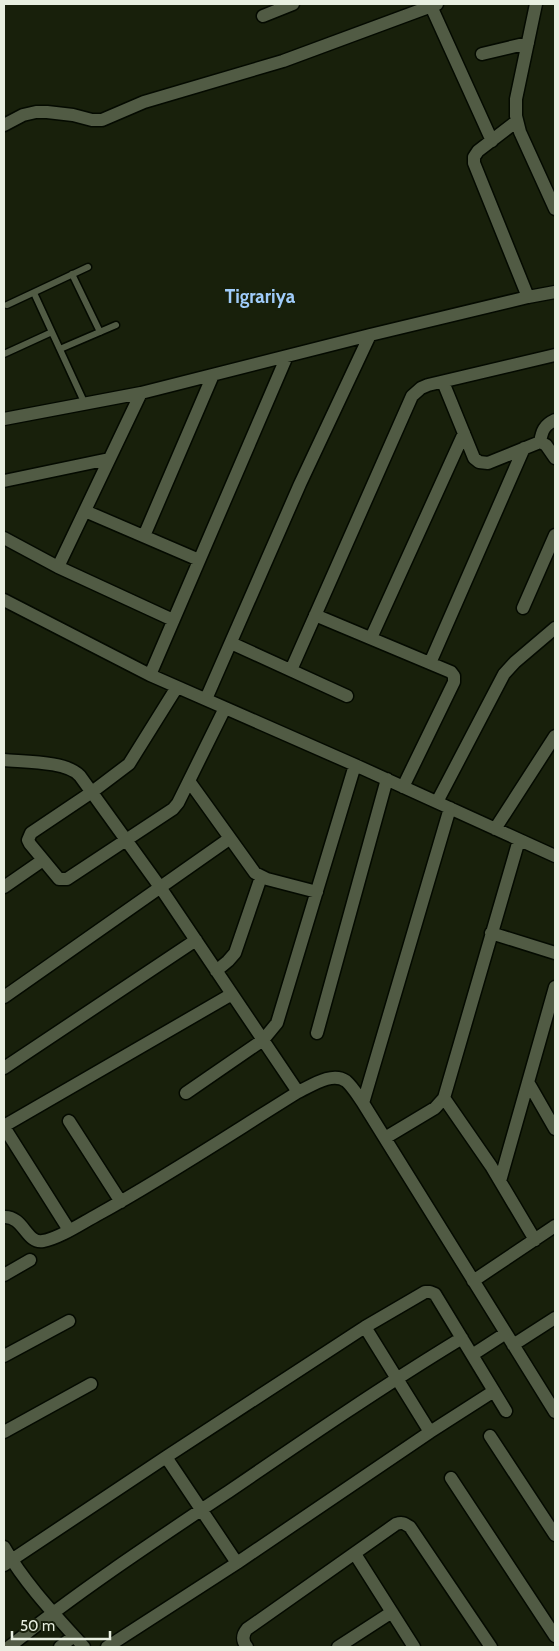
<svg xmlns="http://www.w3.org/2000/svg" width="559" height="1651" viewBox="0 0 559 1651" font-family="Cabin,sans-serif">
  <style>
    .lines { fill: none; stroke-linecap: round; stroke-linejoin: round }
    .service-casing { stroke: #040a00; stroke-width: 9 }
    .minor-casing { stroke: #040a00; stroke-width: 15 }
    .service { stroke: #515b44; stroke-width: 6 }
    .minor { stroke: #515b44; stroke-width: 12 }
    .labels { text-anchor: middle; stroke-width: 5; stroke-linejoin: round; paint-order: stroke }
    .quarter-label { font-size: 19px; font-weight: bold; fill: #a0ccfa; stroke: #18200b }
  </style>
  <rect width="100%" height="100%" fill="#18200b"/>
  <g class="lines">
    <defs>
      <path id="service" d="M72 274 100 332
        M34 293 85 404
        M7 305 88 267
        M60 349 116 325
        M4 354 52 332"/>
      <path id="minor" d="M430 4 492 141
        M536 4 516 99V116L520 132 555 209
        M263 16 293 4
        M482 54 528 43
        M517 121 478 151 474 157V163L528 297
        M4 125 23 115 36 112H47L73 115 92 120H102L144 102 283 61 437 4
        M443 382 474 458 479 462 488 463 540 442 546 445 555 458
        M4 419 141 393 370 335 528 297 555 292
        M540 442C542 431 544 425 555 420
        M4 481 109 459
        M85 511 199 560
        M144 536 213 375
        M4 538 58 567 173 620
        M58 567 141 393
        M4 600 150 675 355 765 555 856
        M523 608 555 535
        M315 615 451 672 454 676V682L403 787
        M371 638 464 433
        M231 643 347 696
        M430 663 524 448
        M291 670 412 396 421 388 428 385 555 355
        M150 675 287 356
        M177 687 129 764 92 792 31 833 28 840 30 844 59 879H67L173 809 178 803 225 708
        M206 699 300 484 370 335
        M4 760C23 762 67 761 80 776L160 887 298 1092
        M189 781 255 873 267 879 317 892
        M437 802 504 674 515 662 555 628
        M495 829 555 736
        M4 887 43 860
        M491 933 555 953
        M216 971 228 961 235 953 261 877
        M4 997 229 839
        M317 1033 387 779
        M4 1068 196 940
        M528 1082 555 1129
        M186 1093 263 1040 277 1023 355 765
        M444 1098 491 1166 535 1240
        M363 1103 450 808
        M69 1121 121 1202
        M4 1126 232 994
        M4 1127 69 1230
        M385 1138 435 1108 444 1098 519 840
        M500 1181 555 987
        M4 1217C24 1216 26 1244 43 1241 60 1238 82 1223 97 1215 166 1177 232 1133 298 1092 311 1086 332 1071 346 1081 353 1087 358 1096 363 1103L555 1412
        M4 1275 30 1260
        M473 1281 555 1226
        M365 1327 430 1432
        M513 1345 555 1318
        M472 1355 506 1333
        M4 1356 69 1321
        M4 1432 91 1384
        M490 1436 555 1535
        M166 1457 237 1563
        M451 1478 555 1636
        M4 1547C25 1584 56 1616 84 1647
        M355 1554 414 1647
        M4 1565 166 1457 365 1327 425 1292H430L435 1294 506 1411
        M9 1647C80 1590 156 1540 231 1490 307 1438 383 1386 462 1338
        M60 1647 74 1636
        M107 1647 237 1563 430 1432 494 1391
        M247 1647C242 1641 242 1635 247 1629L396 1524C402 1522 404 1523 410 1527L491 1647
        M338 1647 392 1612"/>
    </defs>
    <use href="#service" class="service-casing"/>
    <use href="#minor" class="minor-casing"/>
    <use href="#service" class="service"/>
    <use href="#minor" class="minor"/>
  </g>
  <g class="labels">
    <g class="quarter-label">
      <text x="260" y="303">Tigrariya</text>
    </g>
  </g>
  <rect width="559" height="1651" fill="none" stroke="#e8efe1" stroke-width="10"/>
  <path d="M12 1631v8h98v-8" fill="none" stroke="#e8efe1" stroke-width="2.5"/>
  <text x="20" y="1631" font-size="15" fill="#e8efe1" stroke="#18200b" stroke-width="4" paint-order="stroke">50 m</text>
</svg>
